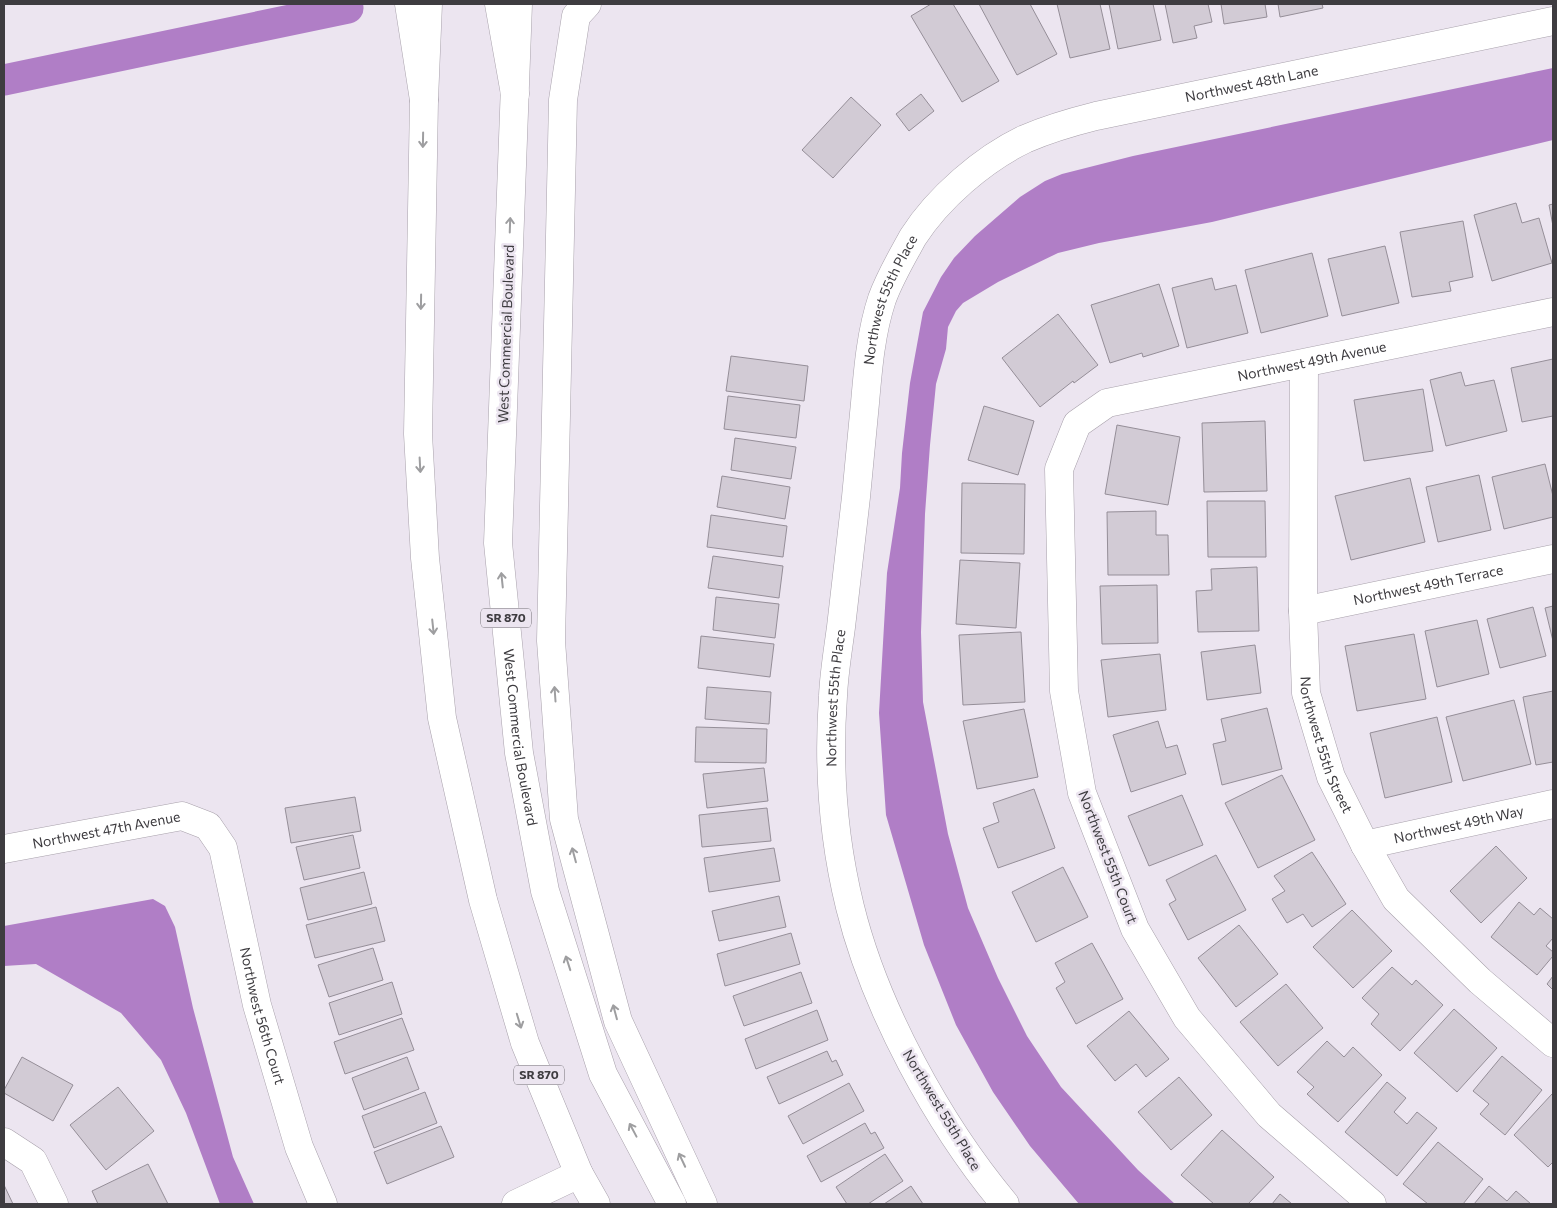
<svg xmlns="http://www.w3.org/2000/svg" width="1557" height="1208" viewBox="0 0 1557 1208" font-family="Commissioner,sans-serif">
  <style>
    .water { fill: #b07ec6 }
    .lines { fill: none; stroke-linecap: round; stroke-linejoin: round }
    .canal { stroke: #b07ec6; stroke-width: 31 }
    .building { fill: #d2cbd5; stroke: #958e98 }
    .minor-casing { stroke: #a8a1ab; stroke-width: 29 }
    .trunk-casing { stroke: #a8a1ab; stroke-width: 29 }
    .motorway-casing { stroke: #a8a1ab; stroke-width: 29 }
    .minor { stroke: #fff; stroke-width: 28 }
    .trunk { stroke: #fff; stroke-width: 28 }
    .motorway { stroke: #fff; stroke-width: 28 }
    .oneway { stroke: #9e9ea0 }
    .labels { text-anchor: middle; stroke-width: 5; stroke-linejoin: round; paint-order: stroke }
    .shield { fill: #ece5f0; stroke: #726f75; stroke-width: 1 }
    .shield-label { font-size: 12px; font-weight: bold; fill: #3e3c40 }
    .street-label { font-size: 14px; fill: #3e3c40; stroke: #ece5f0 }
  </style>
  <rect width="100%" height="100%" fill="#ece5f0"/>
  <path class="water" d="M1553 68V140L1212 222 1099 243 1058 253 998 282 963 303 956 311 948 327 946 349 936 384 930 445 925 514 921 632 923 702 948 834 968 908 998 978 1027 1036 1061 1087 1138 1170 1175 1204H1079L1030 1146 993 1092 956 1025 924 945 886 815 879 713 887 573 900 488 902 453 910 383 923 312 941 277 954 258 975 236 1020 197 1045 181 1062 174 1133 156Z
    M153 899 165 906 175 927 193 1008 233 1157 254 1204H220L186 1113 161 1060 121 1013 36 964 4 966V926Z"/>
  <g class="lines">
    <path class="canal" d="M4 80 348 8"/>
  </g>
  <path class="building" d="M931 4H953L999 81 962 102 911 16Z
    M979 4H1030L1057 54 1017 75Z
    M1057 4H1100L1110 49 1070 58Z
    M1109 4H1153L1161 40 1118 49Z
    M1165 4H1208L1212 22 1194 26 1197 38 1173 43Z
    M1221 4H1265L1267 17 1224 24Z
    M1278 4H1322L1323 8 1280 17Z
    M921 94 934 111 909 131 896 114Z
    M851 97 881 125 833 178 802 150Z
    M1516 203 1522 223 1539 218 1552 263 1492 281 1474 215Z
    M1553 204V226L1549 205Z
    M1463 221 1473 277 1449 282 1451 291 1412 297 1400 232Z
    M1385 246 1399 303 1342 316 1328 259Z
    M1312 253 1328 316 1261 333 1245 270Z
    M1212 278 1215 290 1236 285 1248 333 1187 348 1172 288Z
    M1159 284 1179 346 1143 357 1142 353 1110 363 1091 305Z
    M1058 314 1098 365 1074 383 1073 381 1040 407 1002 358Z
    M731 356 808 366 804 401 726 391Z
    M1553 359V416L1522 422 1511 368Z
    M1461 372 1465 386 1494 380 1507 431 1446 446 1430 380Z
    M1423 389 1433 451 1364 461 1354 400Z
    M728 396 800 405 796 438 724 429Z
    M984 406 1034 421 1018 475 968 460Z
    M1265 421 1267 491 1204 492 1202 423Z
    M1117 425 1180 437 1168 505 1105 494Z
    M735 438 796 447 791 479 731 470Z
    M1545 464 1553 496V517L1504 529 1492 477Z
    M1479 475 1491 530 1438 542 1426 487Z
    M722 476 790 487 785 519 717 507Z
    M1410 478 1425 542 1351 560 1335 496Z
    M962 483 1025 484 1024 554 961 553Z
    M1207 501H1265L1266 557H1208Z
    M1156 511V535H1168L1169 575H1108L1107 512Z
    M711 515 787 526 783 557 707 547Z
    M713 556 783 566 779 598 708 588Z
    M960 560 1020 563 1016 628 956 624Z
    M1257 567 1259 631 1198 632 1196 591 1212 590 1211 569Z
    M1157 585 1158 643 1102 644 1100 586Z
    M716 597 779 604 775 638 713 630Z
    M1553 606V641L1545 608Z
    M1533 607 1546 656 1500 668 1487 619Z
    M1477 620 1489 674 1437 687 1425 631Z
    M1021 632 1025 702 963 705 959 635Z
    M1414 634 1426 699 1357 711 1345 646Z
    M701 636 774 644 770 677 698 668Z
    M1255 645 1261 693 1207 700 1201 652Z
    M1160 654 1166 710 1108 717 1101 660Z
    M707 687 771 692 769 724 705 719Z
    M1553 691V762L1536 765 1523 697Z
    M1514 700 1531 764 1463 781 1446 717Z
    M1267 708 1282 769 1222 785 1213 744 1226 741 1221 719Z
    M1024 709 1038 777 977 789 963 721Z
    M1437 717 1452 782 1385 798 1370 733Z
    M1158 721 1166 748 1177 745 1186 774 1131 792 1113 735Z
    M696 727 767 729 766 763 695 762Z
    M764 768 768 801 707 808 703 774Z
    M1282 775 1315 840 1258 868 1225 803Z
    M1034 789 1055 848 998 868 983 828 999 822 993 803Z
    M1182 795 1203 845 1149 866 1128 816Z
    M355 797 361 831 291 843 285 808Z
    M767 808 771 841 702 847 699 815Z
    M353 835 360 868 304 880 296 847Z
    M1496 846 1527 878 1481 923 1450 891Z
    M774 848 780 881 709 892 704 858Z
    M1312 852 1346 904 1312 927 1303 914 1287 923 1272 899 1285 891 1274 876Z
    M1216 855 1246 910 1188 940 1169 904 1176 900 1166 880Z
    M1063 867 1088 917 1036 942 1012 892Z
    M364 872 372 904 308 920 300 888Z
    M779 896 786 927 719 941 712 911Z
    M1519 902 1534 915 1540 908 1553 919V938L1546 946 1553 952V956L1537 975 1491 937Z
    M376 907 385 941 315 958 306 925Z
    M1352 910 1392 951 1353 988 1313 947Z
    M1239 925 1278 974 1236 1007 1198 958Z
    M791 933 800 964 725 986 717 954Z
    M1092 943 1123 999 1076 1024 1056 988 1065 982 1055 963Z
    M373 948 383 980 329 997 318 965Z
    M1392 967 1412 985 1416 980 1443 1005 1400 1051 1371 1024 1379 1014 1362 998Z
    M801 972 812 1003 744 1026 733 996Z
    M1553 976V990L1547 984Z
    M392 982 402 1014 339 1035 329 1003Z
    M1286 984 1323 1028 1278 1066 1240 1022Z
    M1454 1009 1497 1048 1457 1092 1414 1053Z
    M817 1010 828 1040 756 1069 745 1039Z
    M1129 1011 1169 1059 1146 1077 1136 1064 1115 1081 1087 1046Z
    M402 1018 414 1050 345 1074 334 1042Z
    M1327 1041 1344 1057 1353 1047 1382 1075 1338 1122 1307 1094 1314 1087 1297 1072Z
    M827 1051 832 1062 836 1060 843 1075 779 1104 767 1077Z
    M1502 1056 1542 1090 1505 1135 1480 1114 1489 1104 1473 1091Z
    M22 1057 73 1085 53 1121 4 1093V1090Z
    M407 1057 419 1089 364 1110 352 1078Z
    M1179 1077 1212 1115 1171 1150 1138 1112Z
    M1387 1082 1406 1098 1394 1112 1407 1124 1417 1112 1437 1128 1397 1176 1345 1132Z
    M849 1083 864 1111 803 1144 788 1116Z
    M118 1087 154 1131 106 1170 70 1125Z
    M425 1092 437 1123 374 1148 362 1116Z
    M1552 1094 1553 1095V1162L1548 1167 1514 1135Z
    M865 1123 871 1134 875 1132 884 1148 821 1182 807 1156Z
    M441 1126 454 1157 387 1184 374 1152Z
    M1222 1130 1274 1177 1248 1204H1214L1181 1175Z
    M1438 1142 1483 1179 1463 1204H1428L1403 1184Z
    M885 1154 903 1181 868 1204H847L836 1187Z
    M148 1164 168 1204H98L92 1191Z
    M4 1185 13 1204H4Z
    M911 1186 923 1204H884Z
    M1489 1186 1507 1201 1516 1191 1531 1204H1474Z
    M1280 1194 1292 1204H1272Z"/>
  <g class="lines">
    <defs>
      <g id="minor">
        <path id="s1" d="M1304 364 1303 611 1306 693 1331 777 1365 845 1396 899 1480 981 1553 1043"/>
        <path id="s2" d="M1303 611 1553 559"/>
        <path id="s3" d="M1365 845 1553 804"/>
        <path id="s4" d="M4 849 182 816 208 826 223 848 257 1005 299 1147 323 1204"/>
        <path d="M4 1142 33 1161 54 1204"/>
        <path d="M516 1204 579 1174"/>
        <path id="s5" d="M1005 1204C938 1124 875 1008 850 907 833 838 828 766 833 696 834 673 838 650 841 627 846 584 851 540 856 497 859 466 862 435 865 403 868 368 871 332 882 299 890 277 902 257 913 237 938 198 983 159 1025 139 1048 129 1072 122 1096 116L1553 21"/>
        <path id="s6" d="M1372 1204 1269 1115 1187 1018 1135 929 1082 793 1064 691 1059 469 1077 424 1107 403 1553 312"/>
      </g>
      <g id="trunk">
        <path d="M428 4 424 100 418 434 425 558 442 718 483 900 525 1043 579 1174 596 1204"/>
        <path id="s7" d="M518 4 498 543 519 753 545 891 603 1074 672 1204"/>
      </g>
      <path id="motorway" d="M409 4 424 100
        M499 4 515 94
        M587 4 576 16 563 100 551 641 564 819 618 1021 703 1204"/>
    </defs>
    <use href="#minor" class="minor-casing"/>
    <use href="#trunk" class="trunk-casing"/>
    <use href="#motorway" class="motorway-casing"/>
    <use href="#minor" class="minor"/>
    <use href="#trunk" class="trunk"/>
    <use href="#motorway" class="motorway"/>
  </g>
  <defs><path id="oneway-shaft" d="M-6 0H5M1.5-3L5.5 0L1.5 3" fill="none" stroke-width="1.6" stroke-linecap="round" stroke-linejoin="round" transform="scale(1.25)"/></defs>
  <g class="oneway">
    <use href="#oneway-shaft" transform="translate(423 140) rotate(91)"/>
    <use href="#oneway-shaft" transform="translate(510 225) rotate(-88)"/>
    <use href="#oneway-shaft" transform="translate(421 302) rotate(91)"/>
    <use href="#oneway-shaft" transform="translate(420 465) rotate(87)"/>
    <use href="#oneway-shaft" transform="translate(502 580) rotate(-96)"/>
    <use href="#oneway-shaft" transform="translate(433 627) rotate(84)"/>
    <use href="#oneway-shaft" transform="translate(555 694) rotate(-94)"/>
    <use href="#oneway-shaft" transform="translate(574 855) rotate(-105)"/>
    <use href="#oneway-shaft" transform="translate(568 963) rotate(-108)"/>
    <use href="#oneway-shaft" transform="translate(615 1012) rotate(-105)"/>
    <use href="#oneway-shaft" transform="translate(519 1021) rotate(73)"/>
    <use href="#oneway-shaft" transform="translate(633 1130) rotate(-118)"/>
    <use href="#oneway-shaft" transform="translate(682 1160) rotate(-115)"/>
  </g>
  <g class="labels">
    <g class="shield">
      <rect x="481" y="608.5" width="50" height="19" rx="4"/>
      <rect x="514" y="1065.5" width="50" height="19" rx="4"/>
    </g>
    <g class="shield-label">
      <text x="506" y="622">SR 870</text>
      <text x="539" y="1079">SR 870</text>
    </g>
    <g class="street-label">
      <text dy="5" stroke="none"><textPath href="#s5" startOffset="1404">Northwest 48th Lane</textPath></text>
      <text dy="5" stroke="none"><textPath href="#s5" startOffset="952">Northwest 55th Place</textPath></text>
      <text transform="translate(506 334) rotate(-88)" y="5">West Commercial Boulevard</text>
      <text dy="5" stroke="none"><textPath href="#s6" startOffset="1132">Northwest 49th Avenue</textPath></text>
      <text dy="5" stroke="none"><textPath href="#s2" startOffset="128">Northwest 49th Terrace</textPath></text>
      <text dy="5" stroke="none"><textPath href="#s5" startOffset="548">Northwest 55th Place</textPath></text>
      <text dy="5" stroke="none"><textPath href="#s7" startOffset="735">West Commercial Boulevard</textPath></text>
      <text dy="5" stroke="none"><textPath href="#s1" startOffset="384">Northwest 55th Street</textPath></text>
      <text dy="5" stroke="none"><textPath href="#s3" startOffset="96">Northwest 49th Way</textPath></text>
      <text dy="5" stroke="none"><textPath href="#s4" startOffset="104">Northwest 47th Avenue</textPath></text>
      <text transform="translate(1108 857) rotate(69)" y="5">Northwest 55th Court</text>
      <text dy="5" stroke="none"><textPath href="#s4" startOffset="408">Northwest 56th Court</textPath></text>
      <text transform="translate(942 1110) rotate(59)" y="5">Northwest 55th Place</text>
    </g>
  </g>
  <rect width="1557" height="1208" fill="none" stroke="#3e3c40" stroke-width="10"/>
</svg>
